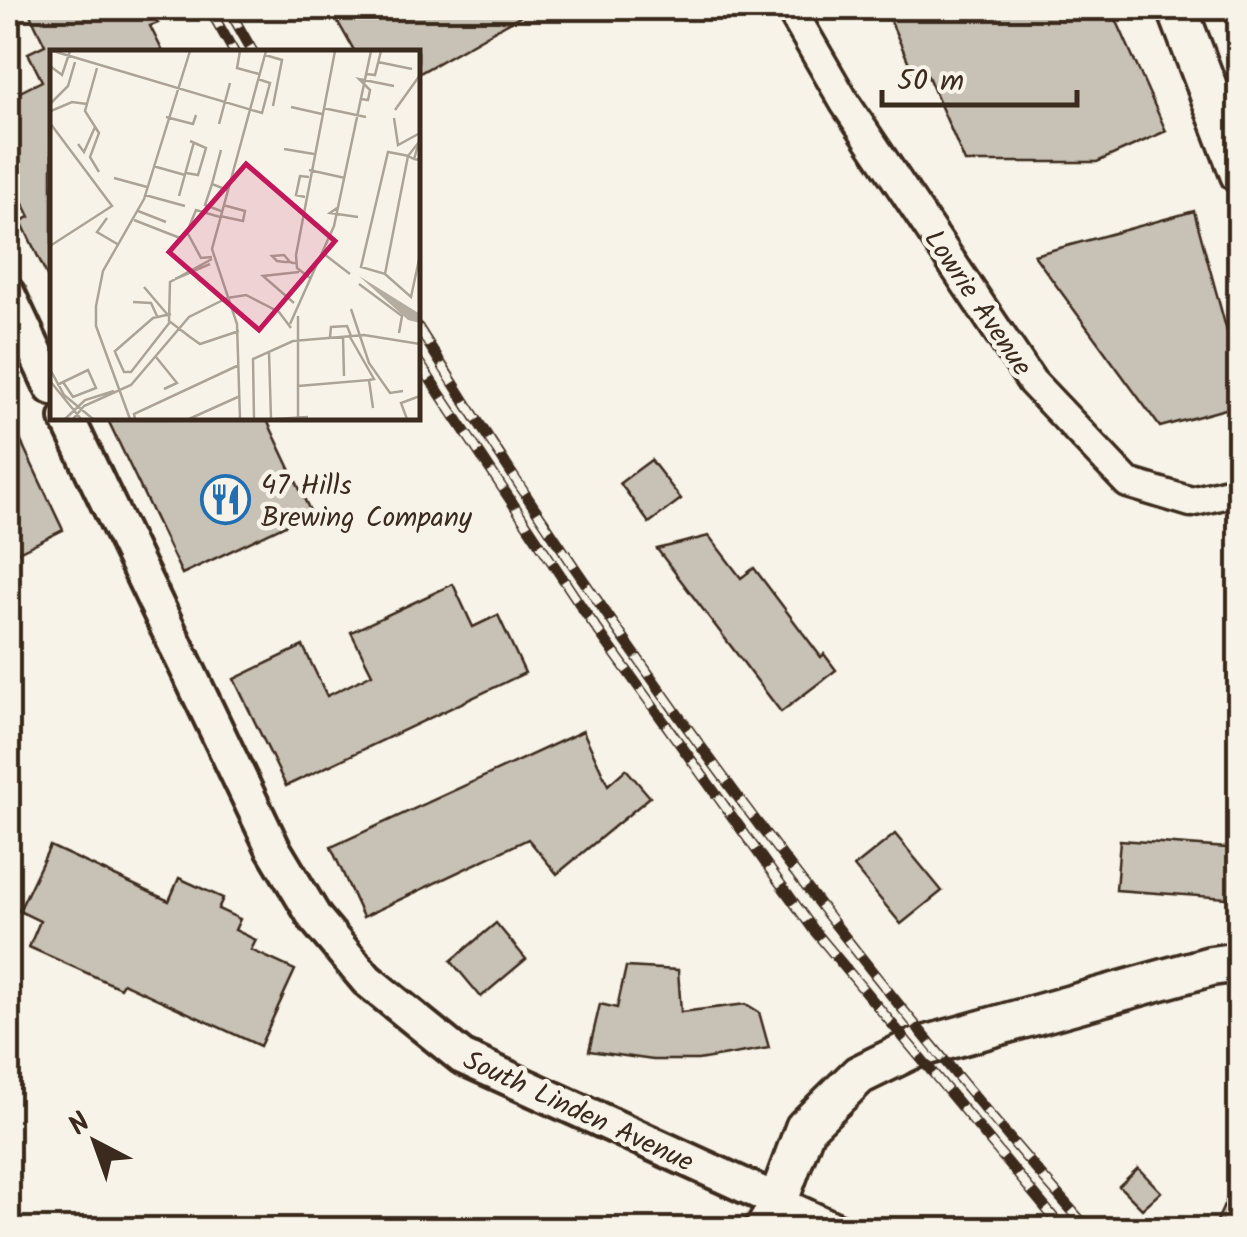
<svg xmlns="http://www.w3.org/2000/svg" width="1247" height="1237" viewBox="0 0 1247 1237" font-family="Kalam,sans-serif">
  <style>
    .building { fill: #c8c1b6; stroke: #3b2a1e; stroke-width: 2.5 }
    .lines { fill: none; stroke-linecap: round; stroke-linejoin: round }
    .minor-casing { stroke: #3b2a1e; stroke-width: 35 }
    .tertiary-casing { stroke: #3b2a1e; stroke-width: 40 }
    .secondary-casing { stroke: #3b2a1e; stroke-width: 45 }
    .minor { stroke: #f7f3e8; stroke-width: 28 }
    .tertiary { stroke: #f7f3e8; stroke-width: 32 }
    .secondary { stroke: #f7f3e8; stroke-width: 38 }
    .rail-casing { stroke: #3b2a1e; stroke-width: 11 }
    .rail { stroke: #f7f3e8; stroke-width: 8; stroke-dasharray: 22; stroke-linecap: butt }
    .labels { text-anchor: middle; stroke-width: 9; stroke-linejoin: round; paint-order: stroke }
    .street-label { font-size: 28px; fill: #3b2a1e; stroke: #f7f3e8 }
    .poi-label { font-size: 28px; fill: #3b2a1e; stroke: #f7f3e8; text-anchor: start }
    .inset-road { fill: none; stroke: #aca397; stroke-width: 2.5 }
    .view { fill: #c2185b; fill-opacity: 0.15; stroke: #c2185b; stroke-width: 5 }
    .inset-edge { fill: none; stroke: #3b2a1e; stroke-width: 5 }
  </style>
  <rect width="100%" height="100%" fill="#f7f3e8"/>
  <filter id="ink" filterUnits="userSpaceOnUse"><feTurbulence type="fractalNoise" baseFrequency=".01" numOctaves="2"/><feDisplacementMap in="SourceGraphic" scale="20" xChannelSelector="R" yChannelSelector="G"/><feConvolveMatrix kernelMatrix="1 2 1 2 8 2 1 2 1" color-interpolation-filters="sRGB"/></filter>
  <g filter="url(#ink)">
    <path class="building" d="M27 8H149L158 23 150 26 163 52H52V286L21 221 30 217 8 171V98L42 81 28 53 45 45Z
      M330 8H534L418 74V52H355Z
      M903 8H1111L1166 131 1097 162H965L923 65 912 70 888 15Z
      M1194 211 1240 379V405L1160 427 1034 255Z
      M8 414 63 530 8 557Z
      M107 418H266L311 513 182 574Z
      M651 460 681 499 649 523 620 483Z
      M709 536 741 578 754 568 821 657 824 654 836 670 781 712 657 549Z
      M453 584 473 627 498 615 525 673 286 786 234 679 303 646 327 696 372 674 351 632Z
      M583 731 608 785 626 769 650 797 557 874 528 839 363 917 331 847Z
      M895 834 942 891 901 924 854 867Z
      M1120 840 1240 849V899L1116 890Z
      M50 846 169 901 179 878 223 898 218 909 240 919 235 930 256 940 251 950 295 970 260 1046 123 983 120 988 29 947 40 921 19 911Z
      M496 923 526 959 481 997 451 961Z
      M626 967 678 970 681 1012 746 1004 759 1012 769 1048 698 1060H653L589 1051 600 1004 617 1008Z
      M1138 1168 1161 1192 1142 1209 1119 1186Z
      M1240 1170V1230H1213Z"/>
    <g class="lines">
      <defs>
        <path id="minor" d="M790 8 845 103 1032 382 1128 483 1191 502 1240 490
          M778 1201 841 1230"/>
        <path id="tertiary" d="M8 294 52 388
          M67 418 273 848 315 918 367 980 462 1057 778 1201 761 1230"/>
        <path id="secondary" d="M1177 8 1240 174
          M778 1201 805 1128 859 1075 910 1050 1211 966 1240 962"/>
      </defs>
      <use href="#minor" class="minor-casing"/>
      <use href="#tertiary" class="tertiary-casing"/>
      <use href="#secondary" class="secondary-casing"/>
      <use href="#minor" class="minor"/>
      <use href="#tertiary" class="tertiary"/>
      <use href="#secondary" class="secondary"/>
      <defs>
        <path id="rail" d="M209 8 234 52
          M228 8 253 52
          M418 327C616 645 840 948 1089 1230
          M418 361 587 615 813 929 1064 1230"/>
      </defs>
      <use href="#rail" class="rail-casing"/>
      <use href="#rail" class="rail"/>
    </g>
  </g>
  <defs>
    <symbol id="restaurant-ring" viewBox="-11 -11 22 22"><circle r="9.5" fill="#f7f3e8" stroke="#1f6fb2" stroke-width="1.5"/><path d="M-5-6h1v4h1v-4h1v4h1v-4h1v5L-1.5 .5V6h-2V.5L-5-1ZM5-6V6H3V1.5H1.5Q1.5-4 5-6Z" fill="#1f6fb2"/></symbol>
  </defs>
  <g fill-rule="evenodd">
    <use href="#restaurant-ring" x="198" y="472" width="55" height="55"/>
  </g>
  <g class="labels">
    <g class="street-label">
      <text transform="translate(979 302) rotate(56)" y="10">Lowrie Avenue</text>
      <text transform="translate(579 1110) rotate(25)" y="10">South Linden Avenue</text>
    </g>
    <g class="poi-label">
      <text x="261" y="494">47 Hills<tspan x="261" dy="32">Brewing Company</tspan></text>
    </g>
  </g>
  <g transform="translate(50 50)">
    <rect width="370" height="370" fill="#f7f3e8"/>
    <path d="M309 226 370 264V273L358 270Z" fill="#b4aca0"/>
    <path class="inset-road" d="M3 1 212 63 220 33 208 29M190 1 187 18 209 24M215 5 232 10 223 56M328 12 362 19M0 16 12 25 20 1M47 18 35 61 49 83 40 107 49 122M317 24 325 25 331 1M311 49 318 50 320 40 309 29 344 36M0 54 18 36 25 12M241 57 272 64M273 58 316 67M345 60 370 25M1 61 22 52 37 54M116 67 143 74 146 65M344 68 348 95 370 83M0 73 62 156 0 196M169 74 180 33M28 94 34 102 45 77M234 99 264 104M171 100 162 134 177 140M364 109 369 92 358 106 335 224 311 217 338 102 354 105 358 106 364 109 370 110M103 116 135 125M259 120 295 128M136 123 148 125 156 98 140 91M64 128 97 137M162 134 155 155 171 161M95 145 135 156M129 146 144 92M255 147 246 145 250 126 259 127M287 158 280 163 308 167M88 161 116 172M170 166 193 171 195 161 173 155M57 168 47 182 69 195M84 170 130 188M274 204 300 224M162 207 151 208 137 182 146 160 170 167M240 212 234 205 222 206 227 211 235 212H240L243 213H247M335 224 361 247 370 205M260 228 247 218 246 205 285 1M125 229 160 214M309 234 352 266 349 283M94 237 117 264M177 248 196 245 229 262 241 278M83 252 101 253 107 266M244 253 213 226 249 222M301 259 319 313 340 343 353 341M248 266V369M240 274 284 176 321 1M131 280 140 287 119 271 120 232 162 209M293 286 294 326M140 287 150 294 189 281M280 287 281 277 297 276 301 286M300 287 324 329 319 330M64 302 103 268 121 264M65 302 74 322H81L120 272M219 302 221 369M106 307 127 333 114 339M0 319 14 345 43 369M0 331 31 369M7 335 38 320 46 338 23 347 13 332M248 336 319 330 323 358M15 369 35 350 64 341M23 369 34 356 81 335 139 267 177 248M80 369 46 276V256L53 221 94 149 140 1M85 369 84 364 189 315M139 369 190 346M190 369 187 274 162 199 216 1M204 369 203 309 243 291 314 285 370 294M225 369 258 367M357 369 351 353 370 346"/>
    <path class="view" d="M196 114 285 191 209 280 119 202Z"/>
    <rect width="370" height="370" class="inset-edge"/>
  </g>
  <rect width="1247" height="1237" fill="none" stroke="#f7f3e8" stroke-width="40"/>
  <rect x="20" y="20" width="1207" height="1197" fill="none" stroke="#3b2a1e" stroke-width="4" filter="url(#ink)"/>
  <g transform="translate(95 1142) rotate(319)" stroke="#f7f3e8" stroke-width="8" paint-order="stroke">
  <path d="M0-8L18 38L0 25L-18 38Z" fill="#3b2a1e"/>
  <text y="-15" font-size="28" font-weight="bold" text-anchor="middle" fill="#3b2a1e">N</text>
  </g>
  <path d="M882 90v15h195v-15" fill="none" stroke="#3b2a1e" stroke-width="5"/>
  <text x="897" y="90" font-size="30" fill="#3b2a1e" stroke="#f7f3e8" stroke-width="8" paint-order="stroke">50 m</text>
</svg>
